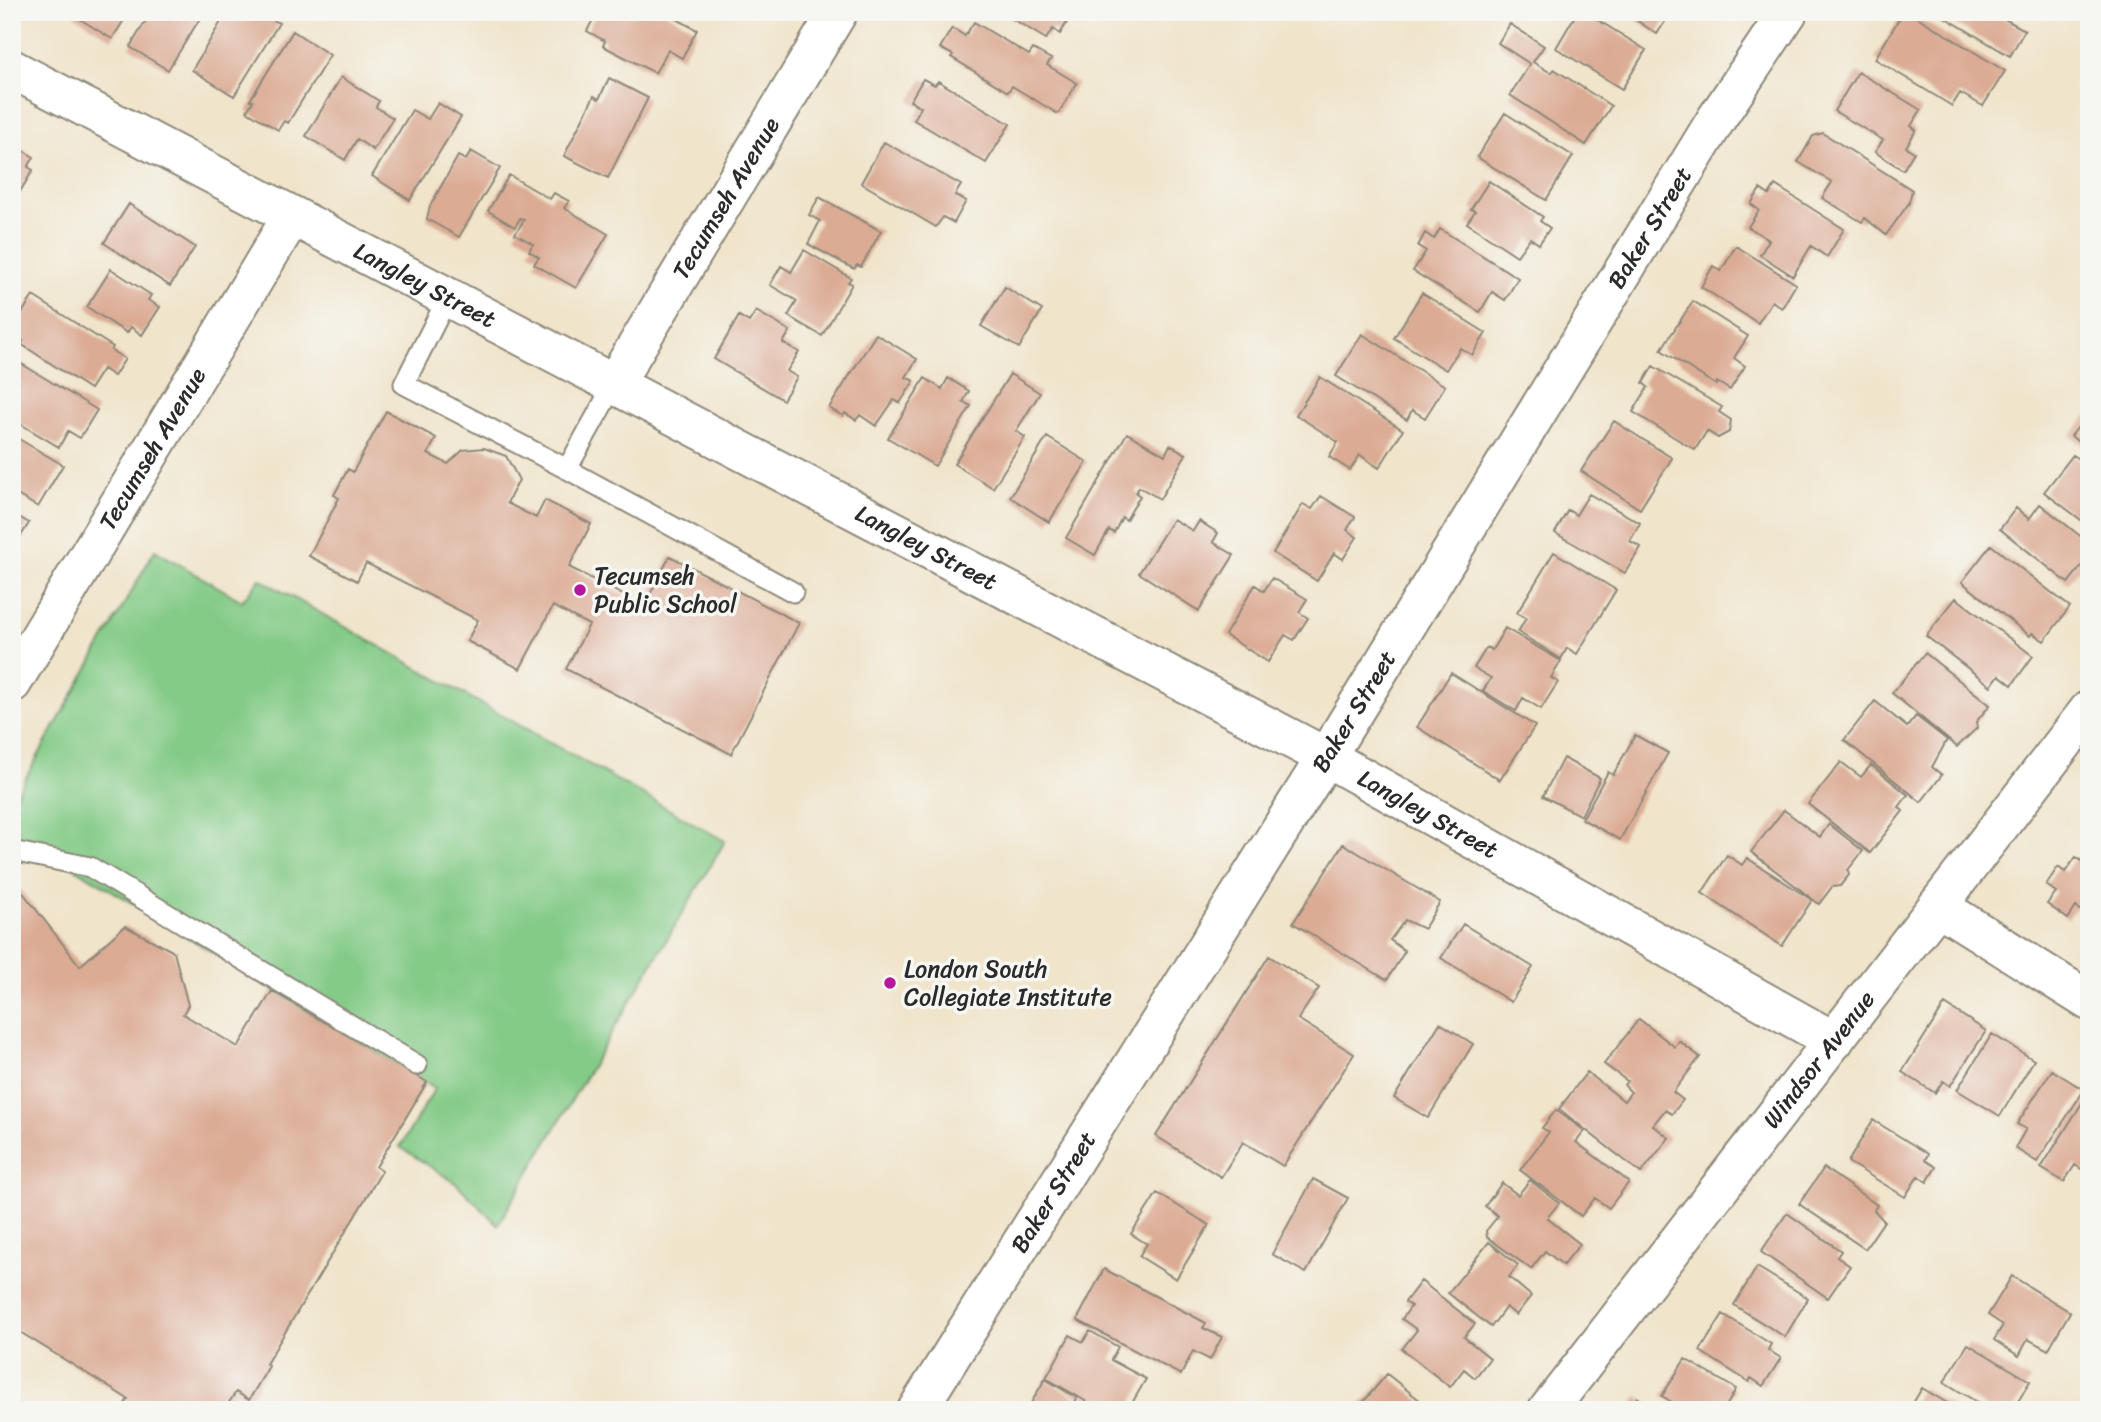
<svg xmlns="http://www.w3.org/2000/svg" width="2101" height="1422" viewBox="0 0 2101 1422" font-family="Sriracha,sans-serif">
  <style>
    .green { fill: #84cb87; stroke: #587b59; stroke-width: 2 }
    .building { fill: #dbab94 }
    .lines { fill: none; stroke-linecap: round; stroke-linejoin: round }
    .service-casing { stroke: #8e887a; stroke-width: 23 }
    .minor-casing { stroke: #8e887a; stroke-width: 42 }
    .service { stroke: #fff; stroke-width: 19 }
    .minor { stroke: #fff; stroke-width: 38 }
    .poi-dot { fill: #b5179e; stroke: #f6f6f2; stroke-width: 2.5 }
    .labels { text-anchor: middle; stroke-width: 7; stroke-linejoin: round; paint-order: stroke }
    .street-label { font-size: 24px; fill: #2b2b2b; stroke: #f6f6f2 }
    .poi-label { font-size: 24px; fill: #2b2b2b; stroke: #f6f6f2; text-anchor: start }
  </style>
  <rect width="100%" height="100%" fill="#f6f6f2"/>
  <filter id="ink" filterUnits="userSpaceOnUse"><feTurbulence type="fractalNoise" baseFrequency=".0143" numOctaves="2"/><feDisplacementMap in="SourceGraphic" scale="14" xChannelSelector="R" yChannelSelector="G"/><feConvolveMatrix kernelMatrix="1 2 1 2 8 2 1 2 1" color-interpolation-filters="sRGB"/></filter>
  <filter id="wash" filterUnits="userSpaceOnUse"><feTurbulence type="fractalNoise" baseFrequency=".00686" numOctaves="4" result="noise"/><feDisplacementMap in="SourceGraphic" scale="28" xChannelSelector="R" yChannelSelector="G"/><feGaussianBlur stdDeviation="1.57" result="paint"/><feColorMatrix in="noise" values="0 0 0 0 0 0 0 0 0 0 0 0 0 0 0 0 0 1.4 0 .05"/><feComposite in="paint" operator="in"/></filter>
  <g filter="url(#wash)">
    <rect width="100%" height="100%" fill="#f0e4ca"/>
    <path class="green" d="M155 550 242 601 260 579 725 841 498 1225 457 1184 400 1147 435 1088 57 857 12 850V802Z"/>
    <g id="blocks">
      <path class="building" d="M77 12H129L112 39 75 16Z
        M151 12H204L168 70 130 47Z
        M227 12H275L271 19 279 23 234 96 192 70Z
        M597 12H664L697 30 682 58 668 50 655 73 603 46 605 41 587 31Z
        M1001 12H1069L1072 14 1060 34 1053 29 1046 39Z
        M1573 12H1585L1646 50 1622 89 1556 48 1576 14Z
        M1624 12H1671L1657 34Z
        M1903 12H1909L2005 71 1983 106 1960 93 1952 106 1875 59Z
        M1936 12H2001L1999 16 2025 30 2010 56Z
        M974 22 1029 55 1033 49 1051 59 1047 65 1077 83 1058 114 1012 86 1008 92 951 57 953 55 940 48 952 28 965 36Z
        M1510 24 1544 46 1533 62 1551 73 1554 69 1611 106 1586 145 1510 95 1530 64 1498 43Z
        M293 31 330 55 288 123 284 121 278 130 247 111 253 101 250 100Z
        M1858 72 1921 110 1911 126 1916 130 1906 147 1914 152 1903 170 1875 152 1883 140 1834 111Z
        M341 77 379 101 376 107 393 118 373 150 357 139 345 160 306 136Z
        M609 78 648 98 608 178 564 156 594 96 599 99Z
        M923 79 935 85 938 81 1010 124 986 163 914 120 921 107 910 101Z
        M438 103 461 117 410 200 372 176 412 110 428 119Z
        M1505 113 1573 156 1546 200 1477 157Z
        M1823 133 1912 190 1909 203 1886 235 1865 218 1862 222 1822 198 1832 182 1798 162 1813 136Z
        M884 142 961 185 955 195 966 201 954 223 943 217 936 227 861 183Z
        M12 144 34 157 28 167 33 170 12 205Z
        M471 151 500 168 459 237 427 219 430 206 458 156 466 160Z
        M509 175 550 199 554 193 569 201 564 208 608 234 576 288 534 264 539 257 529 251 533 244 515 234 524 220 520 218 515 227 488 211Z
        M1489 181 1543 217 1540 221 1550 228 1539 244 1530 238 1517 256 1467 223 1475 211 1471 209Z
        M1775 185 1844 229 1827 257 1811 246 1793 276 1760 255 1769 240 1748 227 1759 210 1751 204 1760 189 1769 195Z
        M819 197 881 231 861 267 857 265 854 269 808 244 820 221 809 215Z
        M129 204 195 247 170 286 104 243Z
        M1440 229 1518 278 1505 300 1492 292 1480 312 1413 271 1426 251 1418 246 1425 233 1434 239Z
        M1736 246 1796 284 1782 308 1772 301 1758 323 1701 287 1713 266 1721 271Z
        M804 250 851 278 848 282 852 284 822 336 788 316 797 301 770 285 781 266 791 272Z
        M111 269 151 295 148 300 160 307 142 335 131 327 127 333 87 307Z
        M1005 287 1042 310 1019 348 981 326Z
        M1422 293 1486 333 1472 355 1460 348 1446 370 1394 338Z
        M33 296 113 347 111 350 125 359 114 376 103 369 90 389 21 344 23 341 12 334V328Z
        M1693 301 1748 336 1734 358 1745 366 1730 390 1717 382 1716 385 1661 350Z
        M756 311 790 331 783 343 799 352 787 371 797 377 783 400 714 359 739 316 749 322Z
        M876 334 917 359 906 377 914 381 900 403 894 400 876 426 860 415 856 420 845 413 843 416 829 408Z
        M1362 334 1445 386 1425 418 1412 410 1407 420 1336 376Z
        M12 358 97 410 80 438 68 431 59 447 12 419Z
        M1653 366 1722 407 1719 412 1731 420 1729 432 1718 438 1707 431 1695 450 1633 412 1648 387 1643 383Z
        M1010 374 1040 393 1016 431 1025 437 993 488 954 464Z
        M1320 377 1403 430 1379 468 1360 455 1350 470 1329 457 1338 442 1296 415Z
        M925 378 942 389 948 378 969 391 963 402 971 406 935 466 888 438Z
        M386 411 436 438 428 454 448 464 463 450 484 448 506 456 519 480 507 503 536 518 545 500 591 524 569 567 644 606 670 556 799 623 731 754 566 669 589 625 553 606 520 669 467 641 478 620 366 563 357 581 309 556 339 498 334 495 348 469 353 472Z
        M2089 413V450L2071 436Z
        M1614 421 1672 458 1640 509 1581 471Z
        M1127 433 1165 455 1170 445 1186 454 1160 499 1139 487 1136 493 1140 496 1126 520 1122 517 1114 533 1109 530 1095 555 1066 538Z
        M12 435 63 465 38 507 12 492Z
        M1047 437 1087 462 1049 522 1010 497Z
        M2073 455 2089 467V526L2044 492Z
        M1589 494 1640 523 1630 541 1641 547 1625 573 1555 533 1568 510 1576 515Z
        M1321 496 1355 517 1347 530 1357 537 1343 559 1334 553 1317 581 1273 553 1303 504 1312 509Z
        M2040 504 2089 543V566L2084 563 2068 583 2000 529 2016 508 2029 519Z
        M12 513 29 523 12 550Z
        M1173 519 1193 531 1199 521 1218 533 1213 542 1234 555 1199 611 1139 573Z
        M1991 545 2070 607 2044 641 2032 633 2030 636 1962 582Z
        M1554 552 1616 590 1577 654 1567 648 1561 659 1518 632 1526 618 1517 613Z
        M1272 578 1307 599 1299 612 1308 618 1294 640 1285 635 1268 662 1225 635 1255 585 1264 591Z
        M1956 598 2033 656 2012 685 1999 675 1991 686 1926 636Z
        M1505 628 1561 661 1551 678 1558 682 1541 709 1523 698 1516 711 1483 691 1491 678 1474 668 1487 647 1492 650Z
        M1925 653 1990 705 1976 722 1977 728 1957 747 1892 693Z
        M1451 673 1535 726 1500 780 1417 727Z
        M1875 701 1907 727 1916 716 1947 740 1932 767 1942 775 1921 802 1844 740Z
        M1635 735 1668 753 1620 840 1582 819 1608 772 1613 775Z
        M1563 758 1600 778 1581 816 1543 796Z
        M1841 762 1861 777 1871 765 1908 795 1899 807 1903 811 1870 853 1808 804Z
        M1784 810 1820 837 1829 824 1863 851 1848 870 1849 875 1840 886 1832 887 1819 904 1751 852Z
        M1343 844 1440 902 1424 929 1405 920 1390 940 1405 951 1387 980 1293 923Z
        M1727 855 1742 865 1747 858 1812 900 1782 946 1702 893Z
        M2076 857 2089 866V916L2076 907 2068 919 2047 904 2056 892 2046 885 2058 867 2065 872Z
        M17 885 80 966 125 926 174 952 188 1005 183 1014 238 1047 272 991 427 1082 376 1167 382 1171 266 1364 269 1366 249 1400 236 1392 224 1410H132L124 1405 128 1399 12 1327V889Z
        M1463 924 1533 967 1511 1002 1441 958Z
        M1269 956 1319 988 1298 1019 1354 1054 1283 1166 1243 1142 1221 1177 1156 1136Z
        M1945 1004 1986 1031 1950 1086 1943 1081 1935 1093 1902 1072Z
        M1639 1019 1675 1047 1679 1041 1700 1057 1673 1092 1683 1100 1672 1114 1665 1110 1653 1125 1669 1138 1641 1173 1559 1109 1587 1072 1624 1101 1631 1092 1624 1085 1627 1081 1604 1064Z
        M1440 1023 1473 1044 1428 1118 1394 1098Z
        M1992 1034 2034 1060 2000 1116 1957 1090Z
        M2052 1070 2084 1090 2037 1162 2015 1148 2026 1129 2017 1124Z
        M2089 1092V1174L2075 1165 2064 1182 2041 1168Z
        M1556 1110 1585 1131 1576 1142 1629 1182 1609 1208 1595 1198 1581 1216 1520 1170 1549 1132 1542 1128Z
        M1873 1120 1928 1154 1925 1160 1936 1167 1927 1182 1918 1176 1905 1197 1848 1162Z
        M1824 1168 1877 1205 1874 1210 1884 1221 1865 1249 1799 1204Z
        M1313 1179 1348 1198 1306 1273 1272 1254Z
        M1530 1180 1559 1203 1547 1218 1580 1244 1563 1265 1545 1251 1531 1269 1487 1237 1486 1231 1498 1216 1485 1206 1502 1183 1518 1195Z
        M1157 1193 1209 1225 1176 1279 1139 1256 1147 1244 1131 1234Z
        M1787 1213 1841 1251 1837 1257 1850 1266 1828 1298 1761 1252Z
        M1489 1242 1518 1265 1509 1277 1531 1296 1516 1315 1506 1307 1491 1327 1448 1293Z
        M1757 1267 1808 1298 1785 1337 1734 1305Z
        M1104 1269 1206 1323 1203 1328 1222 1337 1210 1360 1193 1351 1181 1375 1077 1320Z
        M2012 1276 2070 1312 2048 1350 2028 1339 2019 1356 1994 1340 2003 1325 1988 1315Z
        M1421 1281 1475 1324 1464 1337 1490 1358 1475 1378 1464 1369 1450 1387 1402 1349 1417 1330 1402 1319 1411 1306 1405 1302Z
        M1723 1314 1771 1344 1768 1350 1781 1358 1763 1386 1751 1378 1749 1382 1700 1351Z
        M1090 1331 1118 1347 1111 1360 1146 1379 1128 1410H1101L1046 1378 1070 1335 1083 1342Z
        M1968 1344 2030 1381 2013 1410H1990L1944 1382Z
        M1685 1359 1736 1389 1724 1410H1685L1662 1396Z
        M1387 1374 1432 1410H1364L1360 1406Z
        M1045 1379 1077 1398 1070 1410H1027Z
        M1922 1388 1959 1410H1909Z
        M1637 1397 1658 1410H1629Z"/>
    </g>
  </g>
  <g filter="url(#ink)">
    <use href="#blocks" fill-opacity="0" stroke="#8e887a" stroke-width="2"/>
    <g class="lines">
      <defs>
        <path id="service" d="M448 297 404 384 567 469 614 384
          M567 469 793 592
          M12 851 90 867 417 1065"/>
        <g id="minor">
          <path id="s1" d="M12 69 1326 757 1834 1041"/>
          <path id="s2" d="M614 384 838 12"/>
          <path id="s3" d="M12 683 292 216"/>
          <path d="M1938 906 2089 1001"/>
          <path id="s4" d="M917 1410 1326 757 1717 118 1788 12"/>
          <path id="s5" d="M1548 1410 2089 710"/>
        </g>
      </defs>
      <use href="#service" class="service-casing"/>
      <use href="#minor" class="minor-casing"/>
      <use href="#service" class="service"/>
      <use href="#minor" class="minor"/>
    </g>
  </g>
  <g class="poi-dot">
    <circle cx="580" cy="590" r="7"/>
    <circle cx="890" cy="983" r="7"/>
  </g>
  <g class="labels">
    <g class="street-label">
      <text dy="8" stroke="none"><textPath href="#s2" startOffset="217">Tecumseh Avenue</textPath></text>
      <text dy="8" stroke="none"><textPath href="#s4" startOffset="1391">Baker Street</textPath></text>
      <text dy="8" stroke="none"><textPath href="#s1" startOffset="466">Langley Street</textPath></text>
      <text dy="8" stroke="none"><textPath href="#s3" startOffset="273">Tecumseh Avenue</textPath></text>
      <text dy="8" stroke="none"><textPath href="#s1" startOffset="1032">Langley Street</textPath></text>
      <text dy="8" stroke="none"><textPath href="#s4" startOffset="824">Baker Street</textPath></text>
      <text dy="8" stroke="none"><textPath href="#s1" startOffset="1600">Langley Street</textPath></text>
      <text dy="8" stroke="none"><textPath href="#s5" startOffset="443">Windsor Avenue</textPath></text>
      <text dy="8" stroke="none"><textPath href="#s4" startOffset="257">Baker Street</textPath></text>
    </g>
    <g class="poi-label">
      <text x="594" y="584">Tecumseh<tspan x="594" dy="28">Public School</tspan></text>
      <text x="904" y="977">London South<tspan x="904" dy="28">Collegiate Institute</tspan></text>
    </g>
  </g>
  <rect width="2101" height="1422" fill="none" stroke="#f6f6f2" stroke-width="42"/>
</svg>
